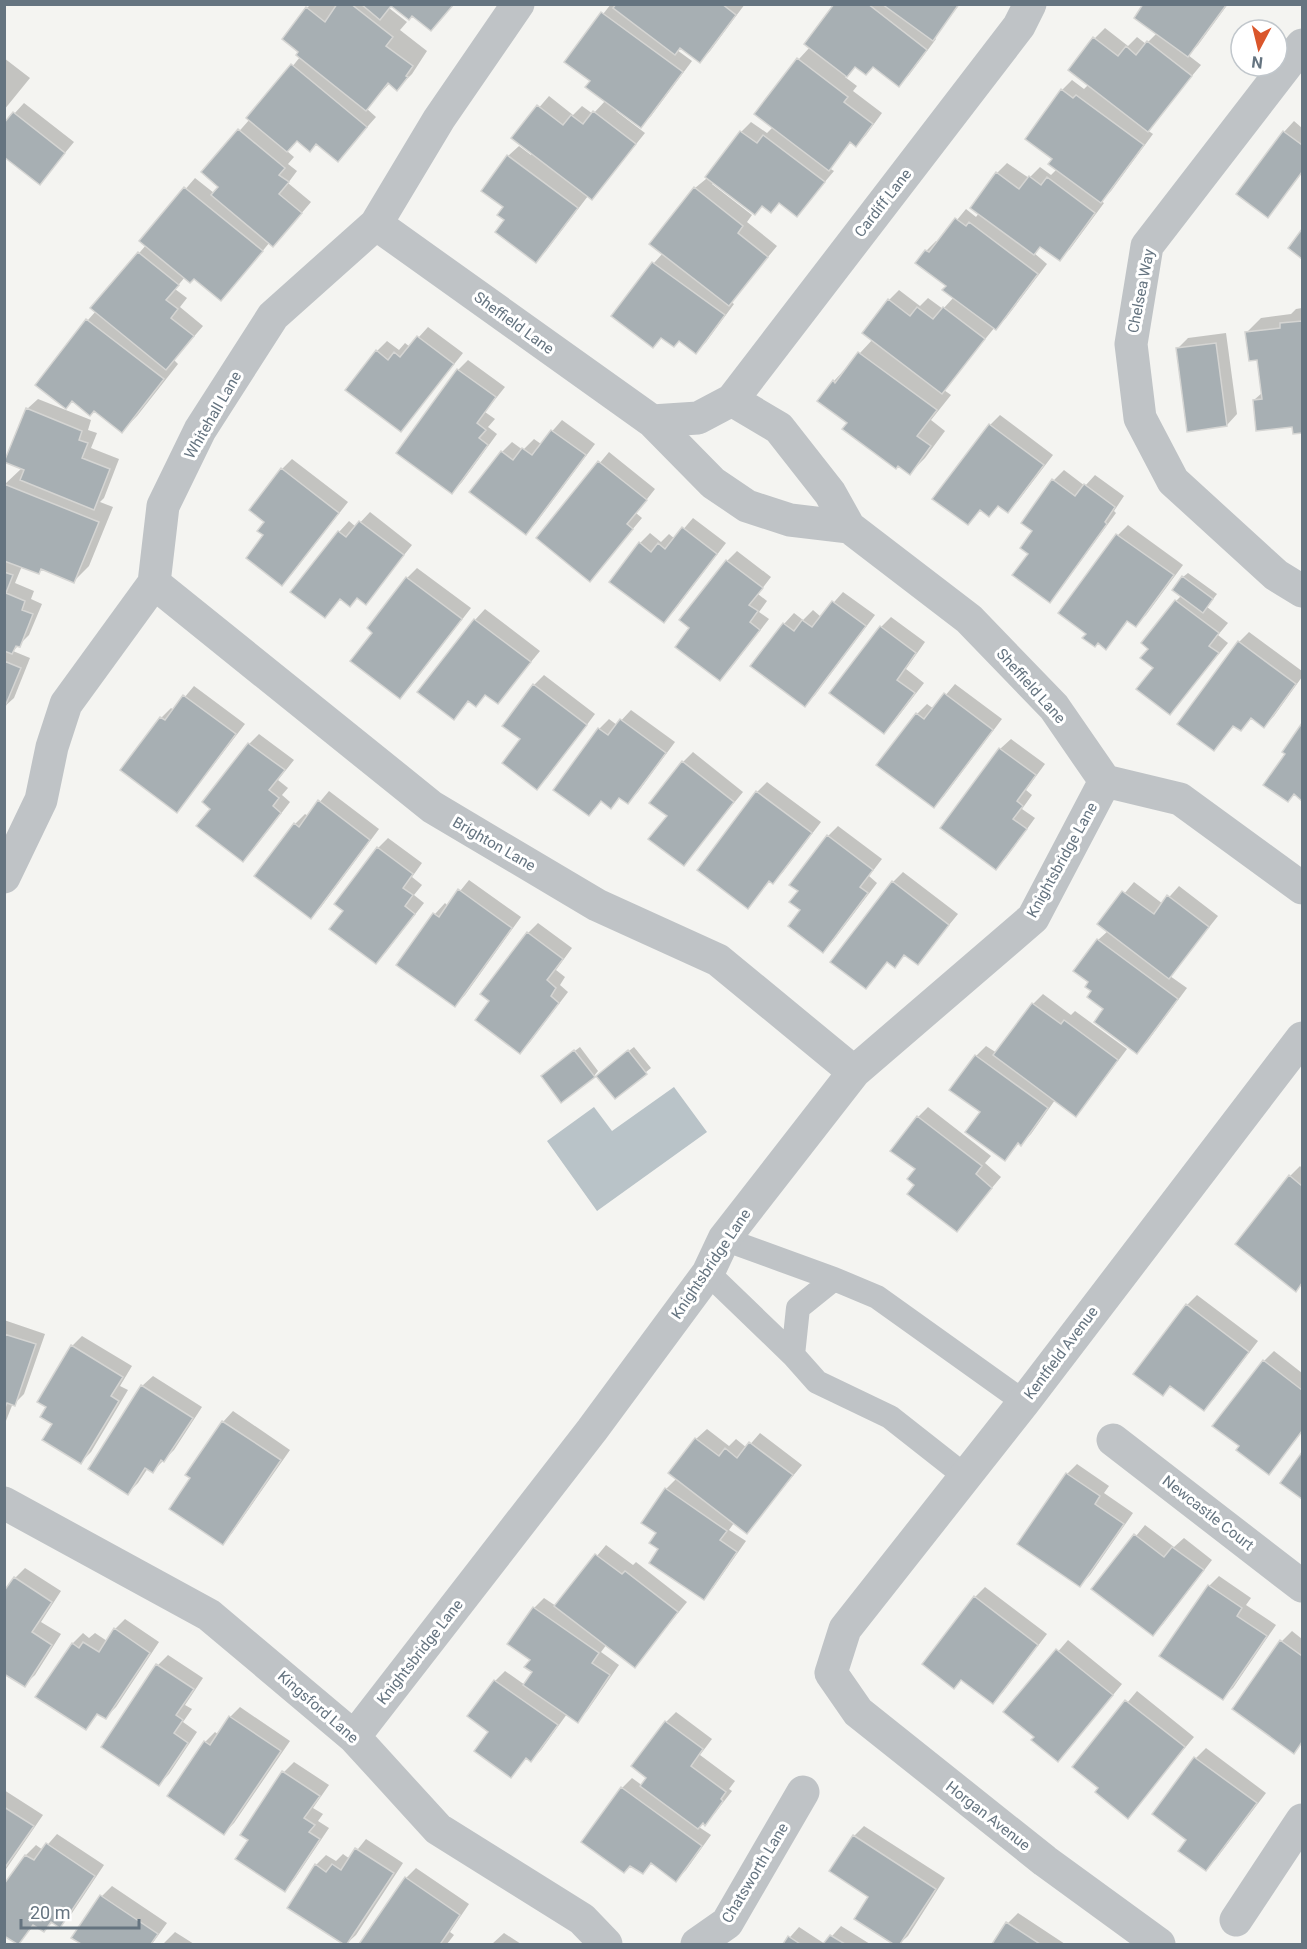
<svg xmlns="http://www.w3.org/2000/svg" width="1307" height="1949" viewBox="0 0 1307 1949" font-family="Roboto,sans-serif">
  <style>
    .water { fill: #b9c3c8 }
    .shadow { fill: #0003 }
    .building { fill: #a7afb3; stroke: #d5d5d3; stroke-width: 1.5 }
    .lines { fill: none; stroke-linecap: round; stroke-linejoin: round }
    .service { stroke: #bfc3c6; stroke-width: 24 }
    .minor { stroke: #bfc3c6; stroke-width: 33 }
    .labels { text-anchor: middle; stroke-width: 6; stroke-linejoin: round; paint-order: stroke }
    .street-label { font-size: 15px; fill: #657480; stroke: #fff }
  </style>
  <rect width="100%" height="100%" fill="#f4f4f1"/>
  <path class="water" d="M674 1087 707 1132 597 1211 547 1141 594 1107 612 1131Z"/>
  <path class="shadow" d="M311 4H392L389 8 407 22 400 30 427 51 412 74 397 89 390 83 366 108 376 117 338 160 317 142 297 140 287 151 294 157 288 164 297 171 288 183 311 202 283 235 270 242 231 289 194 277H185L175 289 187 298 180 307 203 326 174 360 178 364 137 416 122 431 88 320 96 311 93 308 146 245 141 241 195 178 214 193 220 187 203 172 250 119 300 57 307 8Z
    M611 4H745L710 51 700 61 681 47 677 50 692 61 651 116 641 126 618 109 616 111 645 133 601 188 591 198 588 196 546 251 536 261 506 220 505 206 508 156 519 146 531 155 532 153 513 138 549 96 573 115 582 106 593 114 606 100 592 80 566 61Z
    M836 4H960L934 37 936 39 909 75 899 85 873 66H856L845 77 857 86 853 91 882 113 866 135 856 145 852 141 829 168 834 171 797 215 780 202 714 181 712 184 752 215 747 222 777 246 731 302 734 304 706 342 696 352 680 339 662 337 613 316 654 263 663 253 695 188 706 179 741 132 751 122 767 133 773 127 756 114 799 59 810 47Z
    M1145 4H1228L1198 45 1188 55 1201 65 1147 130 1153 134 1111 191 1101 201 1104 203 1070 249 1059 259 1041 246 1034 253 1047 264 1006 318 996 328 995 327 944 390 951 395 931 420 945 431 925 458 910 473 849 422 834 381 873 339 889 300 899 290 920 306 928 298 943 309 954 297 926 251 936 241 939 242 966 209 976 217 979 213 972 208 997 173 1007 163 1029 178 1040 167 1051 175 1057 169 1054 158 1062 90 1072 80 1084 89 1089 84 1095 38 1105 28 1128 46 1137 37 1146 44 1157 33Z
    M4 58 30 78 4 110Z
    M24 103 74 142 40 183 4 125Z
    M1294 121 1302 128V173L1268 216 1238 194 1284 132Z
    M1302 308V431L1294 432 1293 425 1254 400 1263 392 1258 358 1246 333 1261 318 1291 314 1296 309Z
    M428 327 463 353 410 420 400 430 377 351 387 341 399 350 405 343 410 347Z
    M1226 333 1237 414 1227 425 1178 348 1188 338Z
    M468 360 505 387 485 412 495 419 488 427 497 434 462 482 452 492 458 370Z
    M38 399 91 420 88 430 97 433 91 448 119 459 104 498 100 502 113 507 89 566 74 581 43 568 38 573 22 566 15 583 34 591 31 599 42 604 29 635 13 651 30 658 14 698 4 707V485L22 468 27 409Z
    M1000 415 1053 455 1018 501 1008 511 999 505 989 515 981 509 968 523 990 425Z
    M562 420 595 444 536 523 526 533 502 452 512 442 523 450 534 439 541 444Z
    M609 452 655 489 636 513 642 518 590 580 538 537Z
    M292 459 348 502 292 574 282 584 265 535 266 521 282 469Z
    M1064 470 1085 486 1095 475 1124 496 1114 511 1116 513 1059 591 1049 601 1030 554 1034 531 1023 522 1054 480Z
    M370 512 412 545 366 603 358 596 341 598 325 616 339 532 349 521 356 527Z
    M693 518 726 543 674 611 664 621 640 543 650 533 661 542 669 534 675 539Z
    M1128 525 1183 565 1146 615 1135 625 1128 621 1106 648 1060 613 1118 535Z
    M737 551 771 577 758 594 767 601 759 612 769 619 730 669 720 679 691 627 727 561Z
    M417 568 471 608 410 687 400 697 374 633 369 628 407 578Z
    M1188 573 1217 594 1207 607 1228 623 1218 635 1228 643 1170 713 1150 648 1176 601 1181 596 1183 577Z
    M843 592 875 615 815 695 805 705 752 665 784 624 794 613 803 620 813 610 821 617Z
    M485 609 540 651 498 702 487 694 476 705 470 700 454 718 419 692 475 620Z
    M891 617 925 642 906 669 924 683 894 722 884 732 831 693 881 627Z
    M1249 632 1302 671V677L1274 716 1264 726 1253 717 1241 729 1235 725 1214 749 1239 642Z
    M544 675 595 714 547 778 537 788 522 738 534 685Z
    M955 684 1002 719 944 796 934 806 917 714 927 704 934 709Z
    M194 686 245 724 186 801 176 811 161 718 171 708 174 710Z
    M631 710 675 742 638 792 628 802 621 797 611 807 602 800 589 814 555 790 599 729 609 719 617 725Z
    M1302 726V799L1295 793 1287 754 1284 751Z
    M259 734 294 760 278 780 288 788 282 795 290 802 253 850 243 860 212 808 204 802 249 744Z
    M1011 739 1045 764 1026 790 1032 795 1022 809 1035 818 1006 858 996 868 942 828 1000 749Z
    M693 752 743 792 684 864 669 816 683 762Z
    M767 782 821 822 783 872 773 882 771 880 748 907 757 792Z
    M329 791 379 829 321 907 311 917 295 824 305 814 308 816Z
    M838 826 882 859 869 876 877 883 833 941 823 951 800 891 828 836Z
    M388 838 422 863 412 877 422 885 414 895 424 903 386 952 376 962 345 910 378 848Z
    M903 872 958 914 918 963 906 954 895 966 888 961 866 987 832 962 893 882Z
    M469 880 521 917 465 995 455 1005 398 965 435 914 445 903 448 906Z
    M1134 882 1163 904 1179 886 1218 916 1170 976 1187 988 1147 1042 1137 1052 1093 990 1098 940 1108 931 1099 924Z
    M538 923 572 948 556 970 565 977 560 985 568 992 530 1042 520 1052 492 1001 528 933Z
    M1043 994 1071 1015 1075 1011 1127 1049 1085 1105 1075 1115 1055 1100 1031 1134 1021 1144 1019 1143 1005 1159 982 1112 976 1056 986 1046 997 1053 1033 1004Z
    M580 1047 598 1071 594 1076 547 1072Z
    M634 1047 651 1068 615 1097 603 1071Z
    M928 1107 991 1156 985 1163 1001 1177 957 1230 916 1184 918 1117Z
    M1300 1166 1302 1168V1283L1295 1290 1290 1176Z
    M1197 1295 1258 1341 1214 1399 1204 1409 1172 1385 1163 1394 1187 1305Z
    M4 1320 45 1334 24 1394 14 1404 13 1403 4 1426Z
    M82 1336 132 1366 120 1386 128 1390 91 1452 81 1462 54 1423 48 1406 72 1346Z
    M1274 1351 1302 1373V1432L1269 1473 1241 1446 1214 1425 1264 1361Z
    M153 1376 202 1407 174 1450 153 1471 148 1468 138 1483 128 1493 142 1386Z
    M233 1411 290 1450 232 1533 222 1543 192 1478 187 1474 223 1422Z
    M707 1429 729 1446 736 1439 747 1448 760 1433 802 1465 747 1532 734 1523 729 1530 746 1541 713 1588 703 1598 660 1549 658 1532 666 1489 677 1478 696 1439Z
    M1302 1455V1497L1282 1482Z
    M1077 1464 1109 1486 1104 1493 1133 1513 1090 1575 1080 1585 1067 1474Z
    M1145 1525 1174 1547 1184 1538 1212 1560 1163 1624 1153 1634 1094 1588Z
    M606 1545 633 1565 636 1562 687 1602 635 1666 607 1644 601 1652 619 1665 587 1711 577 1721 567 1714 541 1750 531 1760 527 1757 511 1776 491 1731 495 1681 505 1671 525 1685 534 1672 532 1660 509 1644 534 1608 544 1598 556 1606Z
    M25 1568 61 1591 41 1622 61 1634 35 1675 24 1685 15 1578Z
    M1219 1576 1251 1598 1246 1605 1276 1625 1233 1688 1222 1698 1209 1586Z
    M985 1587 1047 1634 1003 1692 993 1702 962 1679 954 1687 975 1597Z
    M125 1619 159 1642 116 1707 106 1717 99 1713 86 1728 37 1697 73 1643 83 1633 89 1638 95 1633 107 1641 115 1629Z
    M1292 1631 1302 1639V1743L1294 1752 1282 1641Z
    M1068 1640 1122 1684 1068 1750 1036 1737 1006 1712Z
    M168 1655 203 1678 185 1705 192 1709 183 1722 197 1732 169 1774 159 1784 158 1665Z
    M1137 1691 1194 1737 1128 1817 1100 1788 1074 1767Z
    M240 1707 290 1741 234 1823 224 1833 205 1742 215 1732 219 1735 230 1717Z
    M676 1712 712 1739 700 1755 735 1781 729 1789 732 1791 715 1813 699 1827 711 1835 686 1870 676 1880 652 1863 643 1873 622 1788 632 1778 643 1786 648 1778 633 1766 666 1722Z
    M1206 1748 1266 1793 1216 1859 1206 1869 1188 1840 1154 1814 1196 1758Z
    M294 1762 329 1785 313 1808 323 1814 318 1821 329 1828 294 1880 284 1890 250 1839 242 1835 284 1772Z
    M4 1790 43 1815 4 1872Z
    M864 1826 945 1878 908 1936 899 1944H895L856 1919 870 1897 854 1836Z
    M57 1834 104 1865 70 1916 60 1926 53 1922 44 1930 35 1924 18 1944 4 1887 26 1855 36 1845 43 1850Z
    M366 1839 403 1863 356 1935 346 1944 289 1908 316 1865 326 1855 336 1861 343 1854 350 1859Z
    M416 1868 469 1904 450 1932 454 1935 447 1944H361L406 1878Z
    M112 1886 167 1923 152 1944H84L73 1938 102 1896Z
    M1018 1913 1065 1944H994L1008 1923Z
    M841 1926 870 1944H784L799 1927 825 1944Z
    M175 1932 194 1944H163Z
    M504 1933 521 1944H492Z"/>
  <path class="building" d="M337 4H351L393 37 386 46 413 66 406 76 408 77 397 91 388 83 366 111 296 55 298 52 282 39 306 7 325 22Z
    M361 4H454L431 31 412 16 409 20 391 6 380 20Z
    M616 4H722L736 15 700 63 680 48 675 55 613 8Z
    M834 4H868L927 50 899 87 873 67 866 75 855 67 847 77 804 44Z
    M882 4H959L933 41Z
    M1143 4H1227L1188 57 1134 18Z
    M601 12 683 72 641 128 585 87 590 81 564 62Z
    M1093 37 1118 56 1126 46 1136 55 1147 41 1192 76 1148 132 1068 70Z
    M797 58 848 97 844 102 873 124 856 147 850 142 829 171 754 114Z
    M291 64 367 127 338 162 316 144 310 152 297 141 287 152 246 118Z
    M1061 89 1073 98 1076 95 1144 145 1101 203 1048 164 1052 159 1025 139Z
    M537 105 563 125 571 115 583 124 593 111 636 144 592 200 511 138Z
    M13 112 65 153 40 185 4 157V123Z
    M238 129 285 168 279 175 289 182 279 194 302 213 273 247 211 195 218 187 201 172Z
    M740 131 757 143 763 135 825 182 797 217 779 203 771 213 762 206 755 215 705 177Z
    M1283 131 1302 145V172L1268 218 1236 194Z
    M507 155 578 208 536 263 495 232 504 220 497 215 503 207 481 191Z
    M996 172 1019 189 1029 176 1041 185 1047 177 1095 213 1060 261 1040 247 1034 255 970 208Z
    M184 187 263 251 221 301 194 279 190 283 139 241Z
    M694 187 743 226 738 233 768 257 729 306 649 244Z
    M955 218 966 226 969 222 1038 274 996 330 942 290 946 286 915 263 925 250 929 252Z
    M1302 229V259L1288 248Z
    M138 252 179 285 166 300 178 309 171 318 194 336 166 370 90 308Z
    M652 262 725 315 696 354 679 341 674 347 661 338 653 348 611 316Z
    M888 299 910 316 917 307 933 319 943 307 985 339 942 394 862 333Z
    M86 319 164 379 122 433 94 411 90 416 72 401 66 409 35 385Z
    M1302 321V433L1293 434 1292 427 1256 431 1253 400 1262 399 1257 360 1249 361 1245 332 1280 328V323Z
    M417 336 454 364 401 432 345 390 376 350 388 360 394 352 400 357Z
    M1216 343 1227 426 1187 432 1176 348Z
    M858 352 937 410 917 436 931 446 910 475 898 466 896 469 842 429 847 423 817 401 833 380 835 383Z
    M457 369 496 397 477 423 486 430 479 438 488 445 452 494 396 453Z
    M26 408 82 431 79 440 88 443 82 458 110 469 94 510 20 480 24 470 4 462Z
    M989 424 1044 465 1008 513 998 506 989 517 980 510 968 525 932 499Z
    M551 430 586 455 526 535 469 492 501 451 513 460 522 448 532 455Z
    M598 461 647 500 627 524 633 529 590 582 536 538Z
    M281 468 339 513 282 586 246 558 263 535 257 531 264 522 249 510Z
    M1052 479 1075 496 1084 484 1115 507 1105 522 1107 524 1050 603 1012 575 1028 554 1020 548 1032 531 1021 523Z
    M4 484 99 522 74 583 41 569 39 574 4 561Z
    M359 521 404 555 366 605 357 598 350 607 340 599 325 618 290 592 338 531 346 537Z
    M682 527 717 554 664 623 609 582 639 542 651 552 658 543 665 549Z
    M1116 534 1174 575 1136 627 1127 621 1106 650 1098 643 1095 647 1082 638 1086 634 1058 613Z
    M726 560 763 588 749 605 758 611 750 622 760 630 720 681 675 647 689 628 679 620Z
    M4 572 13 575 6 593 25 601 22 610 33 614 20 647 16 646 12 654 4 651Z
    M1182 576 1213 599 1203 613 1172 590Z
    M406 577 462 619 400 699 350 661 372 633 367 628Z
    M1175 600 1219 633 1209 646 1219 653 1170 715 1136 689 1153 668 1140 658 1148 649 1141 643Z
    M832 601 866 626 805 707 750 666 783 623 794 631 802 620 812 627Z
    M474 619 531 662 498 704 485 695 476 707 468 701 454 720 417 692Z
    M880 626 916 653 897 680 915 693 884 734 829 693Z
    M1238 641 1296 684 1264 728 1251 718 1241 731 1233 726 1214 751 1177 724Z
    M4 661 21 668 4 709Z
    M533 684 587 725 537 790 502 763 520 739 502 726Z
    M944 693 993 730 934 808 876 765 916 713 924 719Z
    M183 695 236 734 177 813 120 770 160 717 165 720Z
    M620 719 666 753 628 804 619 798 611 809 601 801 589 816 553 790 598 728 608 735Z
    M1302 723V801L1294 794 1288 802 1263 785 1285 754 1282 752Z
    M248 743 285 770 269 790 279 798 273 806 281 813 243 862 196 826 210 809 202 802Z
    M999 748 1036 775 1017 801 1023 806 1013 819 1027 829 996 870 940 828Z
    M682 761 734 802 684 866 648 839 667 816 649 803Z
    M756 791 812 833 773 884 769 881 748 909 697 870Z
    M318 800 370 840 311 919 254 876 294 823 299 827Z
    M827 835 873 870 860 887 868 893 823 953 788 926 800 910 789 902 798 891 789 885Z
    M377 847 413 874 403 888 413 895 405 906 415 914 376 964 329 929 343 911 334 904Z
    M892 881 949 925 918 965 904 955 895 968 887 962 866 989 830 962Z
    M458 889 512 928 455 1007 396 965 433 913 439 917Z
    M1122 891 1154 914 1167 895 1209 927 1169 979 1097 924Z
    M527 932 563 959 547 980 556 988 551 996 559 1003 520 1054 475 1020 489 1001 480 994Z
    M1097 939 1178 999 1137 1054 1094 1022 1103 1009 1087 997 1091 991 1085 987 1088 982 1073 971Z
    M1032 1003 1061 1024 1064 1020 1118 1060 1076 1117 993 1055Z
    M574 1050 595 1077 561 1103 541 1076Z
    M628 1050 647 1074 615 1099 596 1076Z
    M975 1055 1048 1108 1021 1146 1018 1143 1005 1161 965 1132 980 1112 949 1090Z
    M917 1116 982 1166 976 1174 992 1188 957 1232 907 1194 914 1185 907 1179 915 1169 890 1151Z
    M1289 1175 1302 1186V1283L1296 1292 1235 1244Z
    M1186 1304 1249 1352 1204 1411 1170 1386 1163 1396 1133 1374Z
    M4 1334 36 1344 15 1406 7 1403 4 1410Z
    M71 1345 123 1377 111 1396 119 1401 81 1464 42 1440 52 1424 40 1417 46 1407 37 1402Z
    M1263 1360 1302 1390V1431L1269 1475 1236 1450 1239 1446 1212 1426Z
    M141 1385 193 1418 164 1462 161 1460 153 1473 145 1468 128 1495 88 1469Z
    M222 1421 281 1460 223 1545 169 1509 190 1478 185 1475Z
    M695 1438 719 1456 725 1448 737 1458 749 1442 793 1475 747 1534 668 1473Z
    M1302 1452V1499L1280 1483Z
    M1066 1473 1100 1496 1095 1504 1124 1524 1080 1587 1017 1544Z
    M665 1488 727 1531 720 1540 737 1552 704 1600 649 1563 658 1549 649 1543 656 1533 641 1523Z
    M1134 1534 1164 1557 1172 1547 1204 1570 1153 1636 1091 1589Z
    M595 1554 622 1574 625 1571 678 1612 635 1668 554 1606Z
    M14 1577 52 1602 32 1632 52 1645 25 1687 4 1674V1591Z
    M1208 1585 1242 1608 1237 1616 1267 1636 1223 1700 1159 1656Z
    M974 1596 1038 1645 993 1704 961 1680 954 1689 922 1664Z
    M533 1607 599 1653 592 1663 610 1675 578 1723 523 1685 532 1672 524 1667 530 1660 507 1644Z
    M114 1628 150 1653 106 1719 97 1714 86 1730 35 1697 72 1643 79 1648 83 1642 99 1652Z
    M1280 1640 1302 1656V1742L1294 1754 1232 1709Z
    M1056 1649 1113 1695 1058 1762 1031 1740 1034 1737 1003 1712Z
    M156 1664 194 1689 176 1715 183 1720 174 1733 188 1743 159 1786 101 1747Z
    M494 1680 558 1725 531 1762 526 1758 511 1778 474 1751 488 1732 467 1716Z
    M1125 1700 1185 1747 1128 1819 1095 1792 1098 1788 1072 1767Z
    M229 1716 281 1751 224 1835 167 1796 204 1741 210 1745Z
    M665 1721 703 1749 691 1766 726 1792 721 1799 723 1801 705 1826 703 1823 698 1829 640 1786 646 1778 631 1766Z
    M1194 1757 1257 1803 1206 1871 1178 1851 1186 1840 1152 1814Z
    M282 1771 320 1796 304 1818 315 1825 309 1832 320 1839 285 1892 235 1859 248 1840 240 1835Z
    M621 1787 702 1846 676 1882 651 1863 643 1874 630 1866 624 1873 581 1842Z
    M4 1807 34 1826 4 1869Z
    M853 1835 936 1889 900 1944H893L854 1919 868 1897 829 1871Z
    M46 1843 95 1876 60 1928 51 1922 44 1932 33 1925 19 1944H17L4 1936V1884L25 1855 34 1860Z
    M355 1848 394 1873 347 1944H343L287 1908 315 1864 326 1872 332 1864 341 1870Z
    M405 1877 460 1915 441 1943 443 1944H359Z
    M100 1895 158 1934 151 1944H81L71 1938Z
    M1006 1922 1040 1944H992Z
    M830 1935 845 1944H823Z
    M788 1936 800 1944H783Z"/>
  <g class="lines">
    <path class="service" d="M724 1239 834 1279
      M708 1273 793 1355
      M965 1476 890 1417 817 1382 793 1355 798 1308 834 1279 877 1297 1024 1402"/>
    <path class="minor" d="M1302 45 1147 246 1131 344 1140 418 1173 481 1276 575 1302 591
      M376 224 652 421 713 483 747 506 790 520 849 527
      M732 400 1019 26 1030 4
      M652 421 698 418 732 400 779 428 830 493 849 527 969 619 1054 707 1105 781 1180 799 1302 888
      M154 583 432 807 597 905 718 960 854 1072
      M4 877 41 800 52 747 66 704 154 583 163 506 200 430 273 316 376 224 439 119 518 4
      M1113 1440 1302 1586
      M4 1503 209 1615 354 1737 438 1829 582 1919 606 1944
      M354 1737 592 1430 708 1273 724 1239 854 1072 1033 918 1105 781
      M1236 1920 1302 1820
      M697 1944 727 1923 803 1792
      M1159 1944 1045 1861 858 1712 831 1673 845 1629 1024 1402 1302 1038"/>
  </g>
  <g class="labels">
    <g class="street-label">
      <text transform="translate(883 203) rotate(-52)" y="5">Cardiff Lane</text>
      <text transform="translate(1141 291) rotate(-79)" y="5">Chelsea Way</text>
      <text transform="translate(514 323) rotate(36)" y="5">Sheffield Lane</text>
      <text transform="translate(213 415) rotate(-60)" y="5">Whitehall Lane</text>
      <text transform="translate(1031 686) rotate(48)" y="5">Sheffield Lane</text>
      <text transform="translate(494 844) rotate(30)" y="5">Brighton Lane</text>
      <text transform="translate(1062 860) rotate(-61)" y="5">Knightsbridge Lane</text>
      <text transform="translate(711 1264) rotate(-56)" y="5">Knightsbridge Lane</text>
      <text transform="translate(1061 1353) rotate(-53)" y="5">Kentfield Avenue</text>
      <text transform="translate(1208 1513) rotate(38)" y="5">Newcastle Court</text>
      <text transform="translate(420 1652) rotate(-52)" y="5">Knightsbridge Lane</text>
      <text transform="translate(318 1707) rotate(41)" y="5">Kingsford Lane</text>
      <text transform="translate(988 1816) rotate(38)" y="5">Horgan Avenue</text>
      <text transform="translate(755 1873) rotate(-59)" y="5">Chatsworth Lane</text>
    </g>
  </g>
  <rect width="1307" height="1949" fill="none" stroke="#657480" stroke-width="12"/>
  <g transform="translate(1259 48) rotate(187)"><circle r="28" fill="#ffffff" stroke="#c1c7cc" stroke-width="1.5"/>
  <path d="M0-4.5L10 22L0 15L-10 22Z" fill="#da562b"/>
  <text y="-9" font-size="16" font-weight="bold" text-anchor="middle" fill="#657480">N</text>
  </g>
  <path d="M21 1919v9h118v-9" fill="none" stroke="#657480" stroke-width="3"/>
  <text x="30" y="1919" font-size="18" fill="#657480" stroke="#ffffff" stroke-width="4.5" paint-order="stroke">20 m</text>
</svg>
